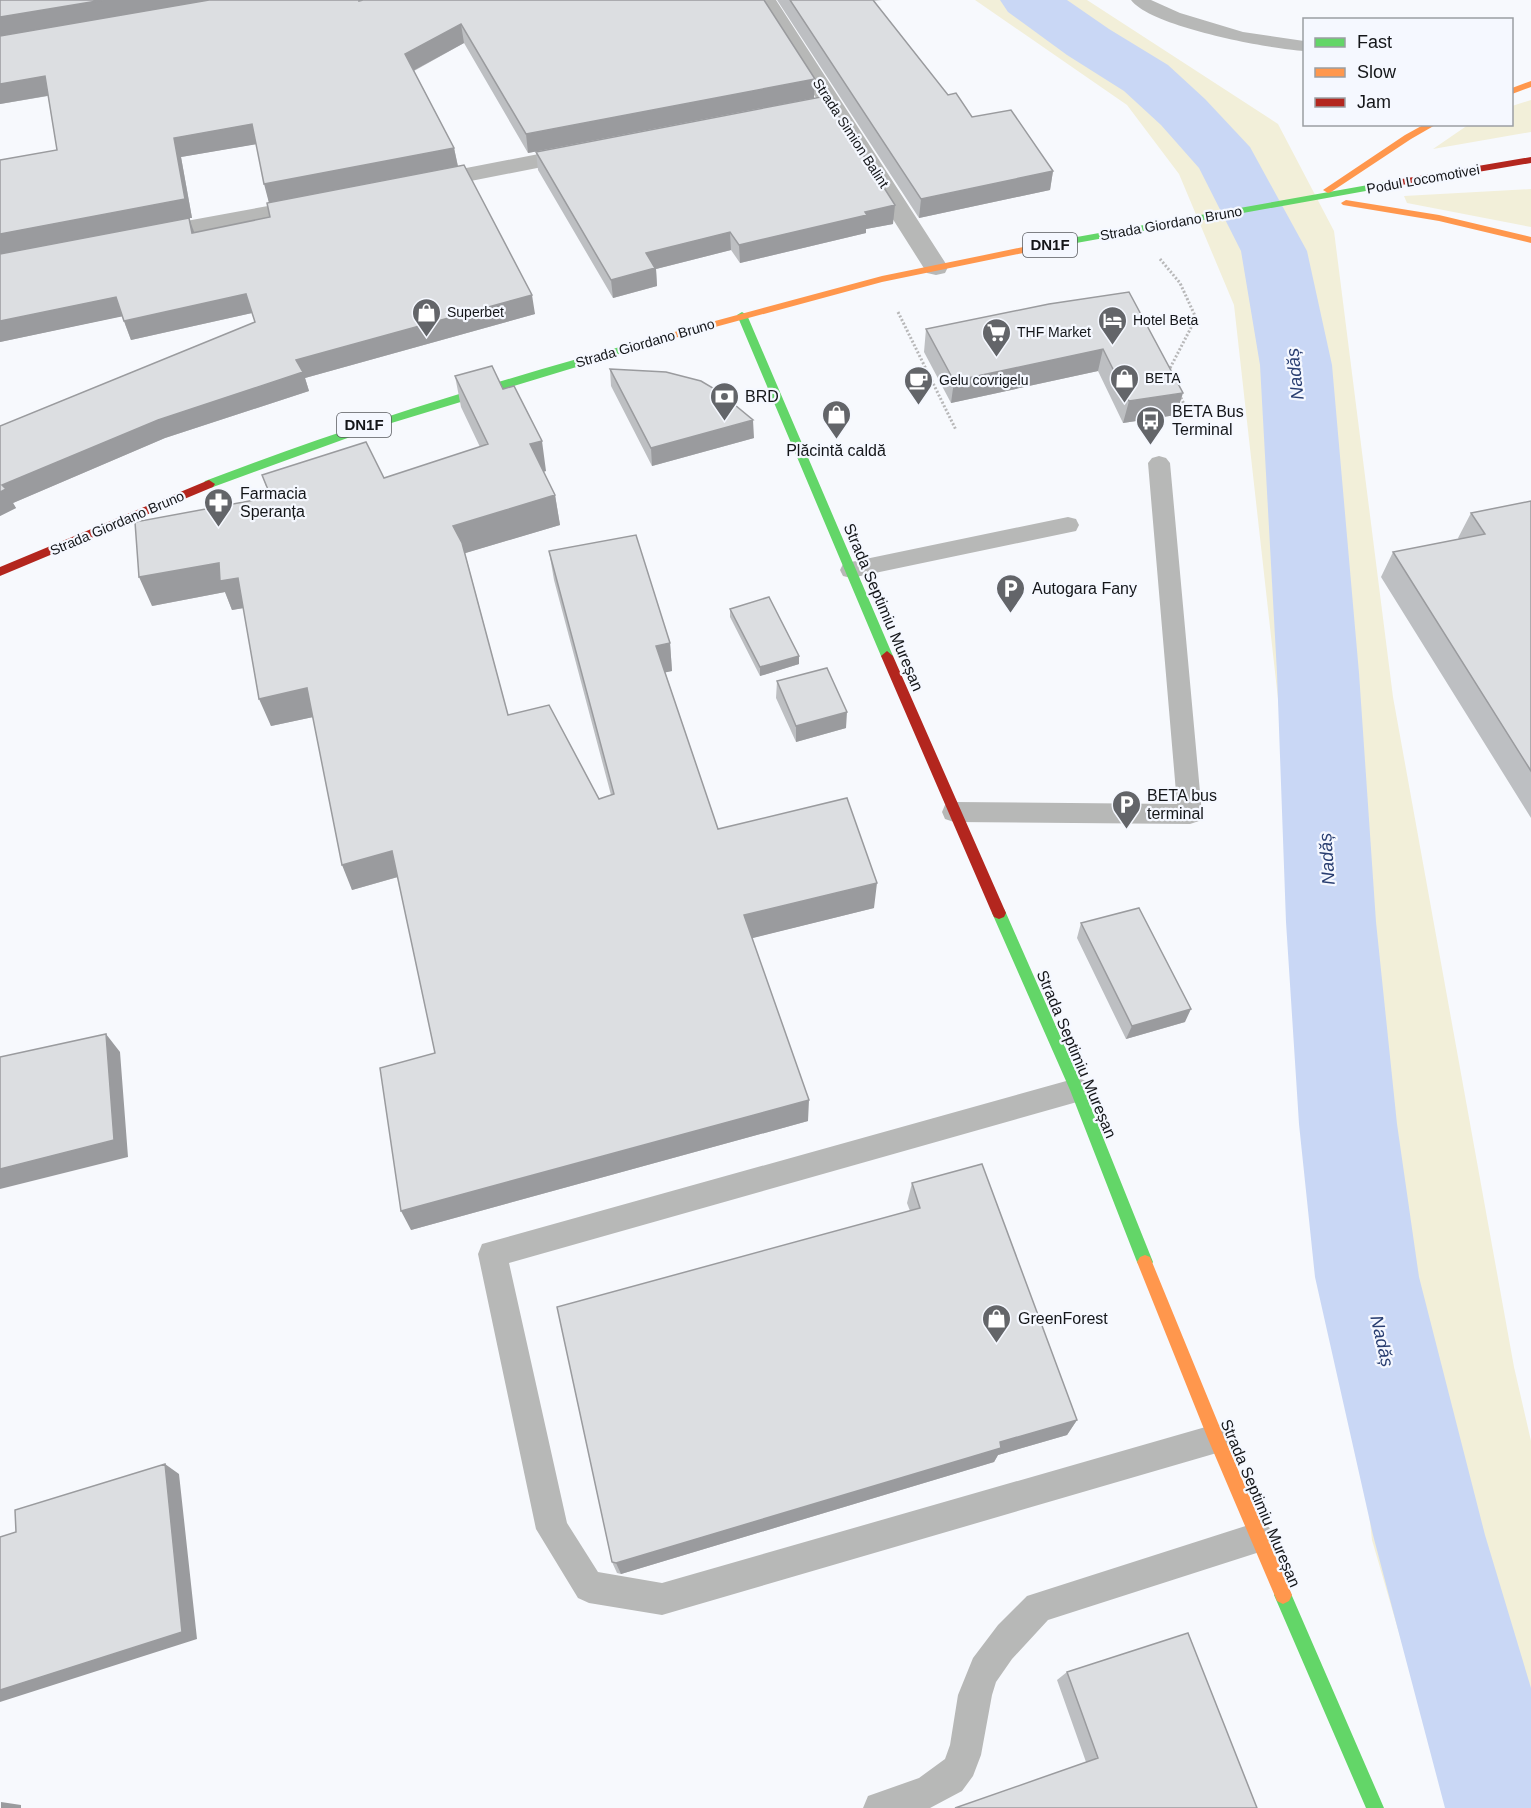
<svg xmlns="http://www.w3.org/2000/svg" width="1531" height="1808" viewBox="0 0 1531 1808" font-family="Helvetica,sans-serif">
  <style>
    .green { fill: #f2efd9 }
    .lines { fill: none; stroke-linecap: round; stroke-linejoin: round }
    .river { fill: #c9d7f5; fill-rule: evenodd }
    .path { stroke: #b8b8b9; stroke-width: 3; stroke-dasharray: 2 2; stroke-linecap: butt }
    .lane { fill: #b7b8b7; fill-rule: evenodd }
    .street { fill: #b7b8b7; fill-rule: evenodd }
    .fast { fill: #63d668; fill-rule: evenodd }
    .slow { fill: #ff974d; fill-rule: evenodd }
    .jam { fill: #b3261e; fill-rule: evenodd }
    .wall { fill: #bdbfc2; fill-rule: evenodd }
    .shaded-wall { fill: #9a9b9e }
    .building { fill: #dcdee1; stroke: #9a9b9e; stroke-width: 1.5 }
    .labels { text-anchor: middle; stroke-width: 4.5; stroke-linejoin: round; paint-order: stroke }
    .far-street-label { font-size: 14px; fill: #141619; stroke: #f5f8ff }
    .far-poi-label { font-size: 14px; fill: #141619; stroke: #f5f8ff; text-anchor: start }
    .shield { fill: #f5f8ff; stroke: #585a5e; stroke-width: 1.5 }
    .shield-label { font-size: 15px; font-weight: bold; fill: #141619 }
    .poi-label { font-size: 16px; fill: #141619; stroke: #f5f8ff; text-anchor: start }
    .street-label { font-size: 16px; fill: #141619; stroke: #f5f8ff }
    .water-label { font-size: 18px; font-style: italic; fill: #293e71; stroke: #f5f8ff }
  </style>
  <rect width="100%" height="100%" fill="#f7f9fd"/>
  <path class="green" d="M975 0H1087L1278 124 1334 231 1393 697 1514 1367 1531 1441V1808H1450L1372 1540 1234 305 1179 174 1127 105Z
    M1531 100V132L1433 149 1468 125 1512 124V106Z
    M1531 189V227L1407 203 1404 196Z"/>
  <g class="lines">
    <path class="river" d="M1000 0H1067L1109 29 1168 65 1205 99 1250 147 1307 251 1332 365 1359 673 1376 922 1397 1124 1419 1277 1485 1535 1531 1688V1808H1445L1373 1535 1315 1277 1299 1124 1286 922 1277 673 1260 365 1241 251 1199 168 1161 125 1124 91 1067 55 1008 12Z"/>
    <path class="path" d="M1160 259 1180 283 1196 318 1168 372
      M898 312 956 430
      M1179 394 1189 414"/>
    <path class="lane" d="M1131 0H1151L1180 13 1243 32 1304 41V51C1270 49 1151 27 1131 0Z
      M1159 456 1166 458 1170 463 1202 814 1199 821 1190 824 954 822 945 819 942 812 945 805 954 802 1177 804 1148 463 1152 458Z
      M1068 517 1076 519 1079 525 1076 531 851 578 843 576 840 570 843 564 851 562Z
      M1077 1078 1087 1081 1091 1090 1087 1099 1077 1102 509 1263 567 1523 598 1572 662 1583 1216 1424 1227 1428 1231 1439 1227 1450 662 1615 589 1603 578 1598 536 1529 478 1254 482 1244Z
      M1258 1522 1269 1527 1274 1538 1269 1549 1048 1620 1012 1659 996 1682 992 1695 981 1755 973 1776 962 1791 930 1808H863L868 1796 919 1778 945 1759 950 1745 958 1695 973 1658 998 1625 1027 1596Z"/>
    <path class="street" d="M754 0H776L948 267 945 273 936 275 927 273Z
      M580 146 588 148 592 153 588 158 425 190 417 188 413 183 417 178 425 176Z
      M312 198 320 200 324 205 320 210 148 244 139 241 136 236 139 231 148 228Z"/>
    <path class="fast" d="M1396 180 1399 181V185L1043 249 1038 246 1043 243Z
      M742 312 747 315 893 656 891 659 887 661 881 656 737 315Z
      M645 340 649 341V345L375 428 213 487 209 488 203 484 205 481C349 426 496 381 645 340Z
      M999 907 1004 909 1006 913 1084 1090 1153 1262 1150 1267 1145 1269 1140 1267 1137 1262 1070 1090 992 913 994 909Z
      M1283 1586 1289 1589 1384 1808H1366L1274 1595 1277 1589Z"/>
    <path class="slow" d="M1531 81V87L1512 94V88Z
      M1425 124H1437L1411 139 1331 192 1328 193 1323 190 1405 135Z
      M1346 200 1439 215 1531 237V243L1439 221 1343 205 1341 203Z
      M1043 243 1047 244V248L882 282 645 346 640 343 641 341 882 276Z
      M1145 1255 1150 1257 1223 1435 1292 1595 1289 1601 1283 1604 1277 1601 1208 1439 1137 1262 1140 1257Z"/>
    <path class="jam" d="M1531 157V163L1396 186 1391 183 1396 180Z
      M209 480 215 484 213 487 0 576V567Z
      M887 651 893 656 1006 913 1004 917 999 919 994 917 992 913 881 656Z"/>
  </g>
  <path class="wall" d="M0 0 359 1 815 79 814 98 528 153 464 43 414 71 454 148 458 166 535 314 305 378 309 391 165 438 13 503 16 508 0 516V426L255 322 252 313 131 340 122 316 0 342V160L57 150 48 96 0 104ZM256 144 269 202 270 217 194 232 189 218H192L181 157Z
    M777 0H882L874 1 948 95 972 117 1053 171 1050 190 919 218Z
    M536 152 893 224 866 229V233L740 263 731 250 656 269 657 286 613 298 538 170Z
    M1129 292 1176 415 1123 423 1098 371 951 403 924 352 926 329Z
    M610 369 754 438 652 466 611 386Z
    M455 376 503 389 546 471 543 472 555 495 560 525 465 553 508 715 599 799 611 795 554 580 549 551 670 643 672 671 665 672 718 829 874 908 752 938 808 1121 411 1230 435 1053 398 877 352 890 313 717 271 726 243 608 232 610 225 592 152 606 270 497 262 475 384 478 480 447 461 407Z
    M1531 501V818L1381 577 1393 552 1459 539 1458 538 1471 513Z
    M730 609 799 664 760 676 730 617Z
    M777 681 846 728 796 742 776 698Z
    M1081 923 1185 1022 1126 1039 1077 938Z
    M912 1183 1077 1420 1067 1435 998 1455 994 1462 621 1574 617 1573 612 1562 910 1211 907 1203Z
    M1067 1672 1257 1808 1086 1762 1057 1680Z"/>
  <path class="shaded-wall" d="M103 0H225L0 38V17Z
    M461 24 464 43 409 73 405 54Z
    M45 76 52 95 0 104V84Z
    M815 79 814 98 528 153 526 134Z
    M252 124 257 144 181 157 192 218H189L196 237 0 255V234L174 138Z
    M454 148 458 167 269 203 264 184Z
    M1053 171 1050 190 919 218 921 199Z
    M895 205 893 224 866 229V233L740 263 739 245 865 212Z
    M730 232 731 250 656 269 657 286 613 298 611 280 646 253Z
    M246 294 252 313 131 340 124 321Z
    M532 295 535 314 305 378 309 391 165 438 13 503 16 508 0 516V492L2 485 296 360Z
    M116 297 124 316 0 342V321Z
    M1103 349 1098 371 951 403 954 381Z
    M1183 393 1176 415 1123 423 1129 401Z
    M753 420 754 438 652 466 651 448Z
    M542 441 546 471 535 474 530 444Z
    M555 495 560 525 459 555 453 526Z
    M219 563 238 578 250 607 232 610 225 592 152 606 139 577Z
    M670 643 672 671 658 674 656 646Z
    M799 656V664L760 676V667Z
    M307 688 318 716 271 726 259 699Z
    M847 712 846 728 796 742V726Z
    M392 851 401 876 352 890 342 865Z
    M877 883 874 908 745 940 744 915Z
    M1191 1009 1185 1022 1126 1039 1132 1026Z
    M106 1034 120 1052 128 1157 0 1189V1169Z
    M809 1100 808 1121 411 1230 401 1211Z
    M1077 1420 1067 1435 998 1455 994 1462 621 1574 616 1563 1000 1442Z
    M165 1464 179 1474 197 1639 0 1702V1690Z
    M1 1802 21 1805V1808H1Z"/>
  <path class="building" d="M0 0H103L0 17Z
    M209 0H359V1L363 0H764L815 79 526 134 461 24 405 54 454 148 264 184 252 124 174 138 185 199 0 234V160L57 150 45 76 0 84V36Z
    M790 0H873L948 95 956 93 972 117 1011 110 1053 171 921 199Z
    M826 96 895 205 865 212 867 215 739 245 730 232 646 253 655 268 611 280 536 152Z
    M464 165 532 295 296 360 303 372 158 420 2 485 6 489 0 492V426L255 322 246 294 124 321 116 297 0 321V254L189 218 192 233 270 217 267 203Z
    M1129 292 1183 393 1129 401 1103 349 954 381 926 329 1049 304Z
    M492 366 503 389 514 386 542 441 530 444 555 495 453 526 462 543 508 715 549 705 599 799 614 794 549 551 636 535 670 643 656 646 718 829 847 798 877 883 744 915 809 1100 401 1211 380 1068 435 1053 392 851 342 865 307 688 259 699 238 578 220 581 219 563 139 577 135 522 271 497 262 475 366 442 384 478 488 444 455 376Z
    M610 369 666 372 701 381 718 391 753 420 651 448Z
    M1531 501V771L1393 552 1485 534 1471 513Z
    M769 597 799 656 760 667 730 609Z
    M827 668 847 712 796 726 777 681Z
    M1139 908 1191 1009 1132 1026 1081 923Z
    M106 1034 114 1140 0 1169V1057Z
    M982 1164 1077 1420 1000 1442 1001 1448 616 1563 612 1562 557 1307 920 1208 912 1183Z
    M165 1464 182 1632 0 1690V1537L16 1532 15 1510Z
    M1188 1633 1257 1808H955L1098 1758 1067 1672Z"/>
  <defs>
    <symbol id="shop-pin" viewBox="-11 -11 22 30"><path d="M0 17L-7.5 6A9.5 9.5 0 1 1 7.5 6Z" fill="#636569" stroke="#f5f8ff"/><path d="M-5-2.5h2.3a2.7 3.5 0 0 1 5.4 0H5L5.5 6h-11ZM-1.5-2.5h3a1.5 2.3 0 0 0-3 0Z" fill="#fff"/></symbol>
    <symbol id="hotel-pin" viewBox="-11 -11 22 30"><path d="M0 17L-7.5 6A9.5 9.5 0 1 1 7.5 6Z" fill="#636569" stroke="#f5f8ff"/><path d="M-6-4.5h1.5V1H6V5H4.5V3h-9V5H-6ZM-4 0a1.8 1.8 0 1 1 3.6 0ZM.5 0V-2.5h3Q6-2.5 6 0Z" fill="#fff"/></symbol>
    <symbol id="supermarket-pin" viewBox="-11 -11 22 30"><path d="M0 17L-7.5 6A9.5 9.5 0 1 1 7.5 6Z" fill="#636569" stroke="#f5f8ff"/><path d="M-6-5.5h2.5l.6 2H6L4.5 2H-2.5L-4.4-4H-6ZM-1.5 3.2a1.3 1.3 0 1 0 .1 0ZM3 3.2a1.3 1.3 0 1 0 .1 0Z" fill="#fff"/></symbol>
    <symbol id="cafe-pin" viewBox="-11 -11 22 30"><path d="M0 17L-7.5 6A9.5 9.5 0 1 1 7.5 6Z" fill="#636569" stroke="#f5f8ff"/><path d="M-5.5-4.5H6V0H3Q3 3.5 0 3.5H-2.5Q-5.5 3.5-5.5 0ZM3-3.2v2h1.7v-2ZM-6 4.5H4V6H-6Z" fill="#fff"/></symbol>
    <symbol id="bank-pin" viewBox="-11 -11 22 30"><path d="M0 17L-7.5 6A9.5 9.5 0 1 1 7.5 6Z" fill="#636569" stroke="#f5f8ff"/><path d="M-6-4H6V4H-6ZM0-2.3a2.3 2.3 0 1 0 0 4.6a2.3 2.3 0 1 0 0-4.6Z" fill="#fff"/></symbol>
    <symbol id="bus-pin" viewBox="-11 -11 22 30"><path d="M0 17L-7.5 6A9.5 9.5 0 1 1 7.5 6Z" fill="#636569" stroke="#f5f8ff"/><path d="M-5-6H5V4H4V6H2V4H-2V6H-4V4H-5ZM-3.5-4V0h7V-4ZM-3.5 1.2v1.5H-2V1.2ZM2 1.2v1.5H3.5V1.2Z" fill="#fff"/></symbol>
    <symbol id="pharmacy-pin" viewBox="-11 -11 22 30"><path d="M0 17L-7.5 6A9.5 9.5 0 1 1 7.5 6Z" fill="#636569" stroke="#f5f8ff"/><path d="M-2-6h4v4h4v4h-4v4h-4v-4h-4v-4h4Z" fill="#fff"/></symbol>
    <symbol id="parking-pin" viewBox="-11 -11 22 30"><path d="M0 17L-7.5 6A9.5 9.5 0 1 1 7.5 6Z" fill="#636569" stroke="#f5f8ff"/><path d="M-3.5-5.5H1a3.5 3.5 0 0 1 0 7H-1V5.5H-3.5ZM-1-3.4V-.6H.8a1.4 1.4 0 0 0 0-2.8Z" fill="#fff"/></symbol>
  </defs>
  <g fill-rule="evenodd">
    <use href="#shop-pin" x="410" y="296" width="33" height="45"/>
    <use href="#hotel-pin" x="1096" y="304" width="33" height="45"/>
    <use href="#supermarket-pin" x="980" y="316" width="33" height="45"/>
    <use href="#shop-pin" x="1108" y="362" width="33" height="45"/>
    <use href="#cafe-pin" x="902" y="364" width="33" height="45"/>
    <use href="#bank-pin" x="708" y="380" width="33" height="45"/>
    <use href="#shop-pin" x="820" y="398" width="33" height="45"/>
    <use href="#bus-pin" x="1134" y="404" width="33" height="45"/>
    <use href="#pharmacy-pin" x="202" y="486" width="33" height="45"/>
    <use href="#parking-pin" x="994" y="572" width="33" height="45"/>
    <use href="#parking-pin" x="1110" y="788" width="33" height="45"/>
    <use href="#shop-pin" x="980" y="1302" width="33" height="45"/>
  </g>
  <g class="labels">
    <g class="far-street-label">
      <text transform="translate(851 133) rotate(57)" y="5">Strada Simion Balint</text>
      <text transform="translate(1423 179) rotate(-10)" y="5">Podul Locomotivei</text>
      <text transform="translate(1171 223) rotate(-10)" y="5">Strada Giordano Bruno</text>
      <text transform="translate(645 343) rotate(-16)" y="5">Strada Giordano Bruno</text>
      <text transform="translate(117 523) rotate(-23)" y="5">Strada Giordano Bruno</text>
    </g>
    <g class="far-poi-label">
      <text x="447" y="317">Superbet</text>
      <text x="1133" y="325">Hotel Beta</text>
      <text x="1017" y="337">THF Market</text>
      <text x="1145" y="383">BETA</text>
      <text x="939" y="385">Gelu covrigelu</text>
    </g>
    <g class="shield">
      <rect x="1023" y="233" width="54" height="24" rx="4.5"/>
      <rect x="337" y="413" width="54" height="24" rx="4.5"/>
    </g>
    <g class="shield-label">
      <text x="1050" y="250">DN1F</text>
      <text x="364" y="430">DN1F</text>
    </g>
    <g class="poi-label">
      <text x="745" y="402">BRD</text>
      <text x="1172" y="417">BETA Bus<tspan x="1172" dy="18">Terminal</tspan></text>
      <text x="836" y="456" text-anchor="middle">Plăcintă caldă</text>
      <text x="240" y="499">Farmacia<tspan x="240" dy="18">Speranța</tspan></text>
      <text x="1032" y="594">Autogara Fany</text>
      <text x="1147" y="801">BETA bus<tspan x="1147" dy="18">terminal</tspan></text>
      <text x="1018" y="1324">GreenForest</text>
    </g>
    <g class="street-label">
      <text transform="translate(884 607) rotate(67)" y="6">Strada Septimiu Mureșan</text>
      <text transform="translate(1077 1054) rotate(67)" y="6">Strada Septimiu Mureșan</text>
      <text transform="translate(1261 1503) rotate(67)" y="6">Strada Septimiu Mureșan</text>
    </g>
    <g class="water-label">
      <text transform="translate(1295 374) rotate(-96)" y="6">Nadăș</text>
      <text transform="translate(1327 859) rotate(-94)" y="6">Nadăș</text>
      <text transform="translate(1382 1341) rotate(77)" y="6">Nadăș</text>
    </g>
  </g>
  <rect x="1303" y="18" width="210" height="108" fill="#f5f8ff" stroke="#9b9ea3" stroke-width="1.5"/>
  <rect x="1315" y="38" width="30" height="9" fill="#63d668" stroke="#9b9ea3" stroke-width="1.5"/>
  <text x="1357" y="48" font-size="18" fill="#141619">Fast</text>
  <rect x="1315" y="68" width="30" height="9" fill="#ff974d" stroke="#9b9ea3" stroke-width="1.5"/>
  <text x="1357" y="78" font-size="18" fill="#141619">Slow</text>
  <rect x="1315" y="98" width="30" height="9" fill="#b3261e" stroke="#9b9ea3" stroke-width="1.5"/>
  <text x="1357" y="108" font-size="18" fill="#141619">Jam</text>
</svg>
